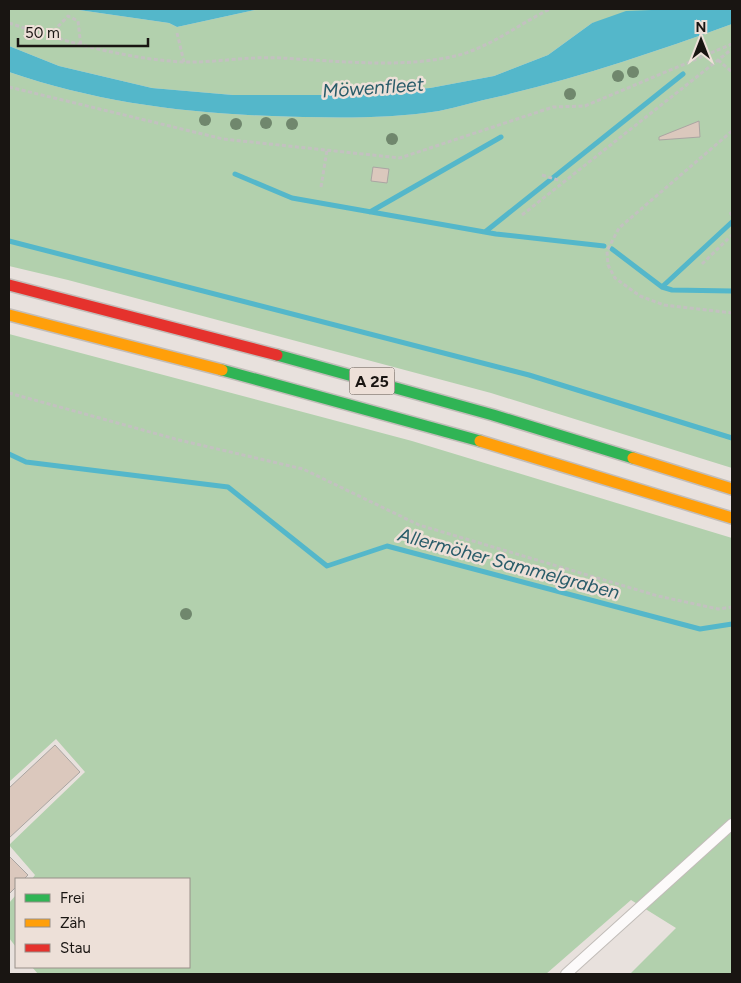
<svg xmlns="http://www.w3.org/2000/svg" width="741" height="983" viewBox="0 0 741 983" font-family="Figtree,sans-serif">
  <style>
    .green { fill: #b2d0ad }
    .water { fill: #54b7ca }
    .lines { fill: none; stroke-linecap: round; stroke-linejoin: round }
    .stream { stroke: #54b7ca; stroke-width: 5 }
    .building { fill: #dbc8bd; stroke: #aaa5a2 }
    .lane-casing { stroke: #c2bdb9; stroke-width: 12 }
    .fast-casing { stroke: #c2bdb9; stroke-width: 14 }
    .slow-casing { stroke: #c2bdb9; stroke-width: 14 }
    .jam-casing { stroke: #c2bdb9; stroke-width: 14 }
    .path { stroke: #c3c1c0; stroke-width: 3; stroke-dasharray: 4 2.5; stroke-linecap: butt }
    .lane { stroke: #fcfafa; stroke-width: 10 }
    .fast { stroke: #30b455; stroke-width: 11 }
    .slow { stroke: #ff9f0a; stroke-width: 11 }
    .jam { stroke: #e5322d; stroke-width: 11 }
    .tree { fill: #70876d }
    .labels { text-anchor: middle; stroke-width: 5; stroke-linejoin: round; paint-order: stroke }
    .shield { fill: #ede0d8; stroke: #59524d; stroke-width: 1 }
    .shield-label { font-size: 16px; font-weight: bold; fill: #191512 }
    .water-label { font-size: 19px; font-style: italic; fill: #295c69; stroke: #ede0d8 }
  </style>
  <rect width="100%" height="100%" fill="#e8e1dd"/>
  <path class="green" d="M9 9H72L169 23 177 27 260 9H677L592 23 548 55 494 76 430 88 338 95H233L152 88 59 66 9 46Z
    M732 24V468L491 393 68 280 9 266V72C105 105 201 115 303 117 347 118 394 118 439 111 458 107 478 101 497 97 578 78 655 52 732 24Z
    M9 334 412 441 732 538V974H630L676 928 631 900 546 974H38L32 967H189V879H32L35 875 9 845 85 772 56 739 9 782Z
    M16 895V947L9 938V903Z"/>
  <path class="water" d="M72 9H260L177 27 169 23Z
    M677 9H732V24C655 52 578 78 497 97 478 101 458 107 439 111 394 118 347 118 303 117 201 115 105 105 9 72V46L59 66 152 88 233 95H338L430 88 494 76 548 55 592 23 626 11Z"/>
  <g class="lines">
    <path class="stream" d="M235 174 292 198 496 234 604 246
      M370 212 501 137
      M485 232 683 74
      M9 241 529 375 732 438
      M612 249 662 287 672 290 732 291
      M662 287 732 222
      M9 454 26 462 228 487 327 566 387 546 700 629 732 624"/>
  </g>
  <path class="building" d="M699 121 700 137 659 140V137Z
    M373 167 389 169 387 183 371 181Z
    M55 745 80 772 9 838V788Z
    M9 856 28 875 24 879H16V887L9 894Z"/>
  <g class="lines">
    <defs>
      <path id="lane" d="M566 974 732 824"/>
      <path id="fast" d="M277 355 493 415 633 458
        M222 370 480 441"/>
      <path id="slow" d="M9 315 222 370
        M480 441 732 518
        M633 458 732 489"/>
      <path id="jam" d="M9 285 277 355"/>
    </defs>
    <use href="#lane" class="lane-casing"/>
    <use href="#fast" class="fast-casing"/>
    <use href="#slow" class="slow-casing"/>
    <use href="#jam" class="jam-casing"/>
    <path class="path" d="M9 23C67 42 121 58 182 62 215 63 248 56 281 58 338 61 404 69 459 55 492 46 519 24 550 9
      M177 33 184 62
      M49 36 68 16 78 21 81 47
      M718 60 732 72
      M9 87 223 139 400 158 553 107 585 106 732 44
      M732 131 619 228 607 251 608 265 615 278 640 296 664 305 732 313
      M542 175 561 181
      M321 187 327 150
      M730 212 732 216
      M522 215 732 49
      M702 264 732 235
      M9 393 179 440 303 469 419 525 658 596 718 609 732 607"/>
    <use href="#lane" class="lane"/>
    <use href="#fast" class="fast"/>
    <use href="#slow" class="slow"/>
    <use href="#jam" class="jam"/>
  </g>
  <g class="tree">
    <circle cx="633" cy="72" r="6"/>
    <circle cx="618" cy="76" r="6"/>
    <circle cx="570" cy="94" r="6"/>
    <circle cx="205" cy="120" r="6"/>
    <circle cx="266" cy="123" r="6"/>
    <circle cx="236" cy="124" r="6"/>
    <circle cx="292" cy="124" r="6"/>
    <circle cx="392" cy="139" r="6"/>
    <circle cx="186" cy="614" r="6"/>
  </g>
  <g class="labels">
    <rect class="shield" x="349.5" y="367.5" width="45" height="27" rx="4"/>
    <g class="shield-label">
      <text x="372" y="387">A 25</text>
    </g>
    <g class="water-label">
      <text transform="translate(373 87) rotate(-4)" y="7">Möwenfleet</text>
      <text transform="translate(509 563) rotate(15)" y="7">Allermöher Sammelgraben</text>
    </g>
  </g>
  <rect width="741" height="983" fill="none" stroke="#191512" stroke-width="20"/>
  <rect x="15" y="878" width="175" height="90" fill="#ede0d8" stroke="#988f89"/>
  <rect x="25" y="894" width="25" height="8" fill="#30b455" stroke="#988f89"/>
  <text x="60" y="903" font-size="15" fill="#191512">Frei</text>
  <rect x="25" y="919" width="25" height="8" fill="#ff9f0a" stroke="#988f89"/>
  <text x="60" y="928" font-size="15" fill="#191512">Zäh</text>
  <rect x="25" y="944" width="25" height="8" fill="#e5322d" stroke="#988f89"/>
  <text x="60" y="953" font-size="15" fill="#191512">Stau</text>
  <g transform="translate(701 40)" stroke="#ede0d8" stroke-width="4" paint-order="stroke">
  <path d="M0-4L9 19L0 12L-9 19Z" fill="#191512"/>
  <text y="-8" font-size="14" font-weight="bold" text-anchor="middle" fill="#191512">N</text>
  </g>
  <path d="M18 38v8h130v-8" fill="none" stroke="#191512" stroke-width="2.5"/>
  <text x="25" y="38" font-size="15" fill="#191512" stroke="#ede0d8" stroke-width="4" paint-order="stroke">50 m</text>
</svg>
